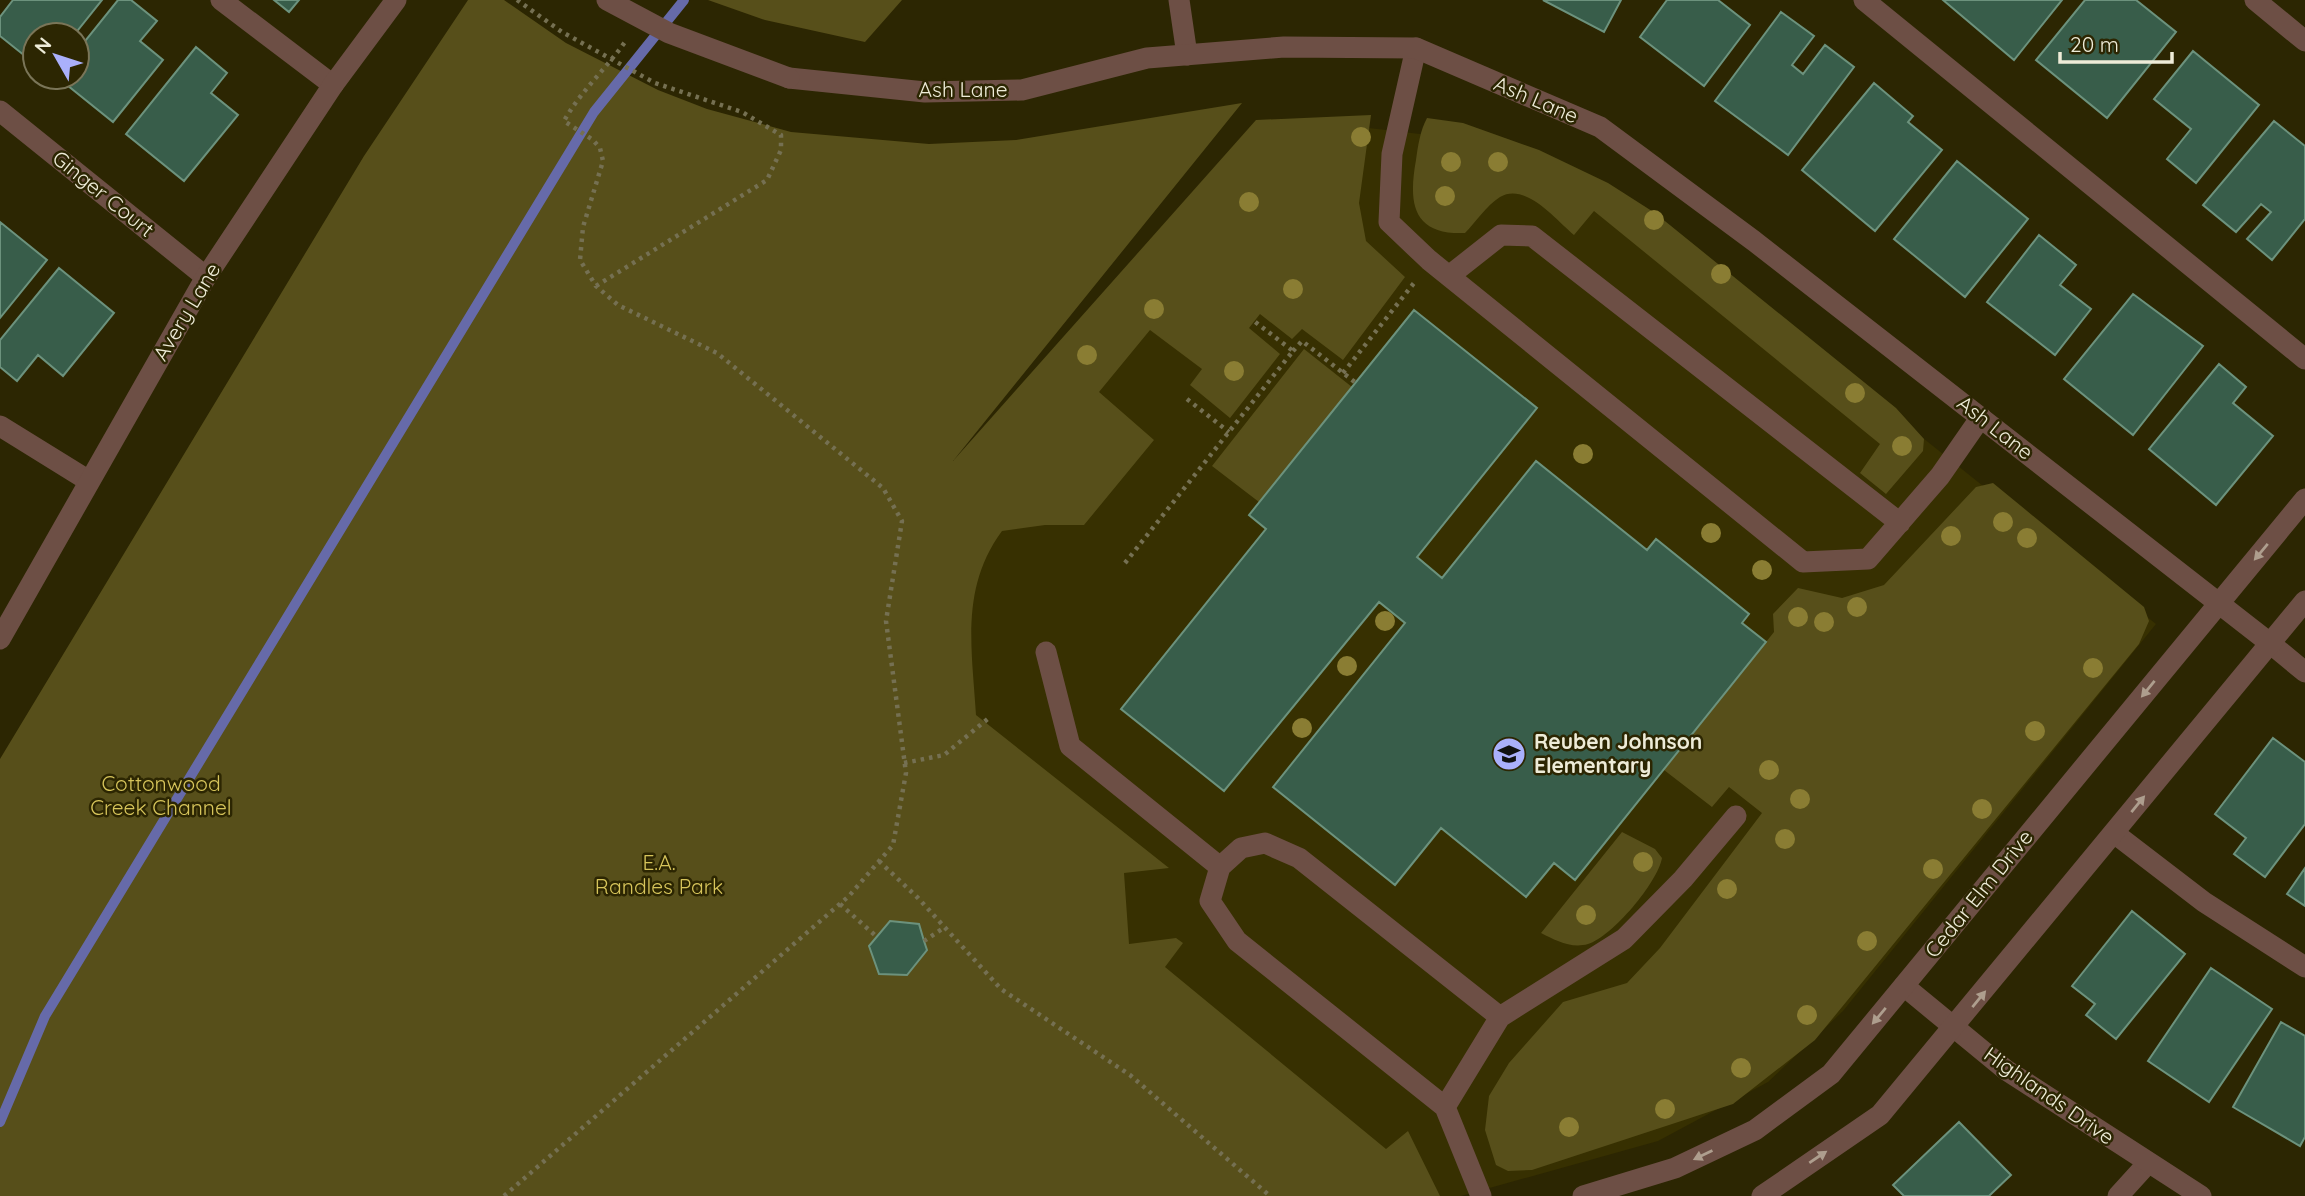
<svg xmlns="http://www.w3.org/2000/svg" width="2305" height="1196" viewBox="0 0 2305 1196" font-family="Quicksand,sans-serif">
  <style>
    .built { fill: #373001 }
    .green { fill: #574f1a }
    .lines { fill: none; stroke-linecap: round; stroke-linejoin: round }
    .stream { stroke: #666aa9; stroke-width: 10 }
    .building { fill: #385d4a; stroke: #6c927d; stroke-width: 2 }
    .path { stroke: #757052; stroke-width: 4.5; stroke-dasharray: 3.5 5; stroke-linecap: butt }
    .service { stroke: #6d4f45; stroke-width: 21 }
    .minor { stroke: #6d4f45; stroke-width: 21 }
    .tertiary { stroke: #6d4f45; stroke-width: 21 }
    .path-bridge { stroke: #757052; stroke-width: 4.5; stroke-dasharray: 3.5 5; stroke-linecap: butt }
    .tertiary-bridge { stroke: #6d4f45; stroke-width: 21 }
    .tree { fill: #8a7d33 }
    .oneway { fill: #ae9e8e }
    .labels { text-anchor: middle; stroke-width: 5; stroke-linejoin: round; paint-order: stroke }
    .street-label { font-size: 21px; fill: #eeecd8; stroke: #2c2602 }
    .poi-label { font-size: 21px; font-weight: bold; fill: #eeecd8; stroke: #2c2602; text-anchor: start }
    .park-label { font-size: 21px; fill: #d7c55b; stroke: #2c2602 }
  </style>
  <rect width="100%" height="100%" fill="#2c2602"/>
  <path class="built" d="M1343 125 1480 141 1636 209 2156 624 1843 1011 1768 1082 1658 1141 1461 1196H1360L982 890 981 885 939 477Z"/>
  <path class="green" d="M468 0H504L566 43 658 90 707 109 791 132 929 144 1016 140 1242 103 953 461 1256 120 1371 115 1359 203 1366 241 1405 277 1343 360 1302 329 1292 339 1260 314 1249 328 1280 354 1230 418 1190 385 1202 369 1150 330 1099 392 1154 440 1084 525H1045L1002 531C960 588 972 649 976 715L1169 868 1124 873 1129 944 1176 938 1183 943 1165 967 1386 1149 1408 1131 1440 1196H0V759L364 156Z
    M708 0H902L865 42 765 20Z
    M1427 118 1463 123 1539 150 1608 183 1655 213 1896 408 1924 439 1923 451 1886 494 1860 473 1880 444 1594 211 1574 235C1556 220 1526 182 1500 197 1487 205 1475 223 1465 233 1413 235 1408 204 1416 160 1418 146 1420 131 1427 118Z
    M1304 349 1352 387 1259 502 1212 466Z
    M1993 483 2144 607 2149 621 2139 644 1815 1040 1733 1104 1532 1170 1508 1171 1496 1165 1485 1130 1489 1096 1509 1063 1563 1002 1627 983 1660 948 1762 813 1729 787 1712 807 1664 770 1774 632 1773 614 1798 588 1842 598 1884 585 1976 487Z
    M1622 832 1655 849 1662 858C1658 882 1612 937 1588 944 1571 949 1555 940 1541 933Z"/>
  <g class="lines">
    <path class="stream" d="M0 1122 45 1016 594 112 684 0"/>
  </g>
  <path class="building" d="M13 0H102L74 35H35V64L0 36V17Z
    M118 0H131L157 21 140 41 163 60 113 122 57 77H77V51Z
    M274 0H299L289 12Z
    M1543 0H1621L1604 32Z
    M1667 0H1718L1750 25 1704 86 1640 37Z
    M1943 0H2062L2014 60Z
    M2085 0H2136L2176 32 2107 118 2036 60Z
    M1781 12 1814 36 1792 65 1803 74 1825 45 1854 67 1788 155 1715 101Z
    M196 47 227 73 211 93 238 115 184 181 126 134Z
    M2193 51 2259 105 2196 183 2167 159 2191 129 2154 99Z
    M1874 83 1913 116 1908 122 1942 150 1875 231 1802 170Z
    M2274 121 2305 146V219L2272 260 2247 239 2271 212 2261 204 2236 232 2203 205Z
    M1957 161 2028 219 1965 297 1894 239Z
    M0 222 47 260 0 318Z
    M2039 235 2076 265 2060 285 2091 309 2055 355 1987 302Z
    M59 268 114 313 63 376 38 355 17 381 0 367V340Z
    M2133 294 2203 346 2133 435 2064 379Z
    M1414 310 1537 408 1417 557 1442 578 1536 461 1647 550 1656 539 1749 614 1742 623 1766 642 1575 880 1554 863 1526 897 1441 828 1395 885 1273 787 1405 623 1379 602 1224 791 1121 709 1266 529 1249 515Z
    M2219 364 2246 387 2233 403 2273 436 2216 505 2149 449Z
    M2273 738 2305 762V824L2265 877 2234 854 2246 838 2215 814Z
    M2305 868V906L2287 894Z
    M2132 911 2185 954 2116 1039 2086 1015 2095 1004 2072 986Z
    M890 921 919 924 924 941 927 950 907 975 879 974 869 946Z
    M2211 968 2272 1009 2209 1102 2148 1061Z
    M2281 1022 2305 1036V1137L2300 1146 2233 1107Z
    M1959 1122 2011 1175 1989 1196H1904L1893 1185Z"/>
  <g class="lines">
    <path class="path" d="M596 286 767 180 781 150V135L742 112
      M1293 351 1302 341 1356 383
      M1343 373 1414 283
      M1187 399 1229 432
      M1125 563 1293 351 1254 321
      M904 763 944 755 990 717
      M879 861 918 898 1001 989 1130 1075 1270 1196
      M840 904 877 937
      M924 941 945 927
      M504 1196 849 896 893 845 906 773 886 621 902 521 883 488 717 353 618 305 596 286 580 260 583 227 603 161 600 148 593 140 564 121C580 92 605 70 625 42"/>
    <path class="service" d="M221 0 333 85
      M1179 0 1187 55
      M1864 0 2305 359
      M1416 48 1392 154 1389 222 1429 260 1803 562 1868 559 1940 476 1981 417
      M1449 276 1501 235 1532 236 1900 523
      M0 426 89 481
      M1046 652 1070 746 1220 867
      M2114 833 2204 902 2305 967
      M1500 1017 1624 939 1683 879 1736 816
      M1445 1107 1500 1017 1299 858 1265 843 1241 848 1220 867 1210 901 1237 941 1445 1107 1481 1196
      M2118 1196 2148 1163"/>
    <path class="minor" d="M2255 0 2305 41
      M0 111 206 277
      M2271 644 2305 672
      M1904 986 2006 1070 2201 1196"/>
    <path class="tertiary" d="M789 78 925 92 1022 90 1147 58 1284 47 1416 48 1600 127 1754 241 2271 644
      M0 639 206 277 333 85 396 0
      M1583 1196 1675 1168 1755 1130 1831 1074 2305 499
      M1762 1196 1880 1115 2305 601"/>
    <path class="path-bridge" d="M517 0 562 32 655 83 742 112"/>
    <path class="tertiary-bridge" d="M607 0 669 33 789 78"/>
  </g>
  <g class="tree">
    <circle cx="1361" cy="137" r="10"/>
    <circle cx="1451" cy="162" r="10"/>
    <circle cx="1498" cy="162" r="10"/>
    <circle cx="1445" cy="196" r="10"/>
    <circle cx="1249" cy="202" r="10"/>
    <circle cx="1654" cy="220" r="10"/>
    <circle cx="1721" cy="274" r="10"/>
    <circle cx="1293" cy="289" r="10"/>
    <circle cx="1154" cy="309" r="10"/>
    <circle cx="1087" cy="355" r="10"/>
    <circle cx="1234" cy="371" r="10"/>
    <circle cx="1855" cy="393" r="10"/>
    <circle cx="1902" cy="446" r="10"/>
    <circle cx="1583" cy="454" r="10"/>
    <circle cx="2003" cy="522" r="10"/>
    <circle cx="1711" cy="533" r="10"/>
    <circle cx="1951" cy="536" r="10"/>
    <circle cx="2027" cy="538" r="10"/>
    <circle cx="1762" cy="570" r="10"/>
    <circle cx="1857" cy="607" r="10"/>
    <circle cx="1798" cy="617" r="10"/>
    <circle cx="1385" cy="621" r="10"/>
    <circle cx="1824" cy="622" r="10"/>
    <circle cx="1347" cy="666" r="10"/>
    <circle cx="2093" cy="668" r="10"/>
    <circle cx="1302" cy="728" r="10"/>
    <circle cx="2035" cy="731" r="10"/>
    <circle cx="1769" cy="770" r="10"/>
    <circle cx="1800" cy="799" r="10"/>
    <circle cx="1982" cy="809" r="10"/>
    <circle cx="1785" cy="839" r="10"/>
    <circle cx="1643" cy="862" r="10"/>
    <circle cx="1933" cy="869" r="10"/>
    <circle cx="1727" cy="889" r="10"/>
    <circle cx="1586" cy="915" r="10"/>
    <circle cx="1867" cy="941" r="10"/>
    <circle cx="1807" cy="1015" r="10"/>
    <circle cx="1741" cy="1068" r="10"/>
    <circle cx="1665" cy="1109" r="10"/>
    <circle cx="1569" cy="1127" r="10"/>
  </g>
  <defs><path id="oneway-solid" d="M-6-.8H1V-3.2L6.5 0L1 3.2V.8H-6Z" transform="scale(1.75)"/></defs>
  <g class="oneway">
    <use href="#oneway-solid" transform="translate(2261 552) rotate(130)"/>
    <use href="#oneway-solid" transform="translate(2148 689) rotate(129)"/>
    <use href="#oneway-solid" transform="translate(2138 804) rotate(-51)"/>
    <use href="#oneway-solid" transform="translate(1979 999) rotate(-51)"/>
    <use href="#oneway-solid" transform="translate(1879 1016) rotate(130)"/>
    <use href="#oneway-solid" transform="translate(1703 1155) rotate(154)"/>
    <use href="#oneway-solid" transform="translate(1818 1157) rotate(-34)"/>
  </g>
  <defs>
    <symbol id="school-disc" viewBox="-11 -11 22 22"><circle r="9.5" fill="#aab0fb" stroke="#2c2602"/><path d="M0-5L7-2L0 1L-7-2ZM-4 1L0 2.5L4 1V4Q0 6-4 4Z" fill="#111"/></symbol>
  </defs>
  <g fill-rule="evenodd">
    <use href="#school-disc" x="1490" y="735" width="38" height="38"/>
  </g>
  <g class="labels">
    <g class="street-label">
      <text x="963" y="97">Ash Lane</text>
      <text transform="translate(1536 100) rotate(23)" y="7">Ash Lane</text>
      <text transform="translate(103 194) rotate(39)" y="7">Ginger Court</text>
      <text transform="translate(187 312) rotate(-59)" y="7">Avery Lane</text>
      <text transform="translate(1995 428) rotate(38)" y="7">Ash Lane</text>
      <text transform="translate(1979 894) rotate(-51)" y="7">Cedar Elm Drive</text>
      <text transform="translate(2049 1096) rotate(35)" y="7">Highlands Drive</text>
    </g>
    <g class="poi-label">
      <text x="1534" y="749">Reuben Johnson<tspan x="1534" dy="24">Elementary</tspan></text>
    </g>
    <g class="park-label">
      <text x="161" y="791">Cottonwood<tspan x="161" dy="24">Creek Channel</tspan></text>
      <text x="659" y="870">E.A.<tspan x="659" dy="24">Randles Park</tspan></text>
    </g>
  </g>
  <g transform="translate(56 56) rotate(309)"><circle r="33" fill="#2c2602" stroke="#7a7558" stroke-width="2"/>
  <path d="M0-5L12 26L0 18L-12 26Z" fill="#aab0fb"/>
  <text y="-10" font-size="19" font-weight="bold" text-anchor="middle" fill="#eeecd8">N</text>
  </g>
  <path d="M2060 52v10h112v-10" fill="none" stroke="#eeecd8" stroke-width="3.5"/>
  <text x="2070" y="52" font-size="21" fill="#eeecd8" stroke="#2c2602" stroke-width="5" paint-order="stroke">20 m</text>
</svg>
